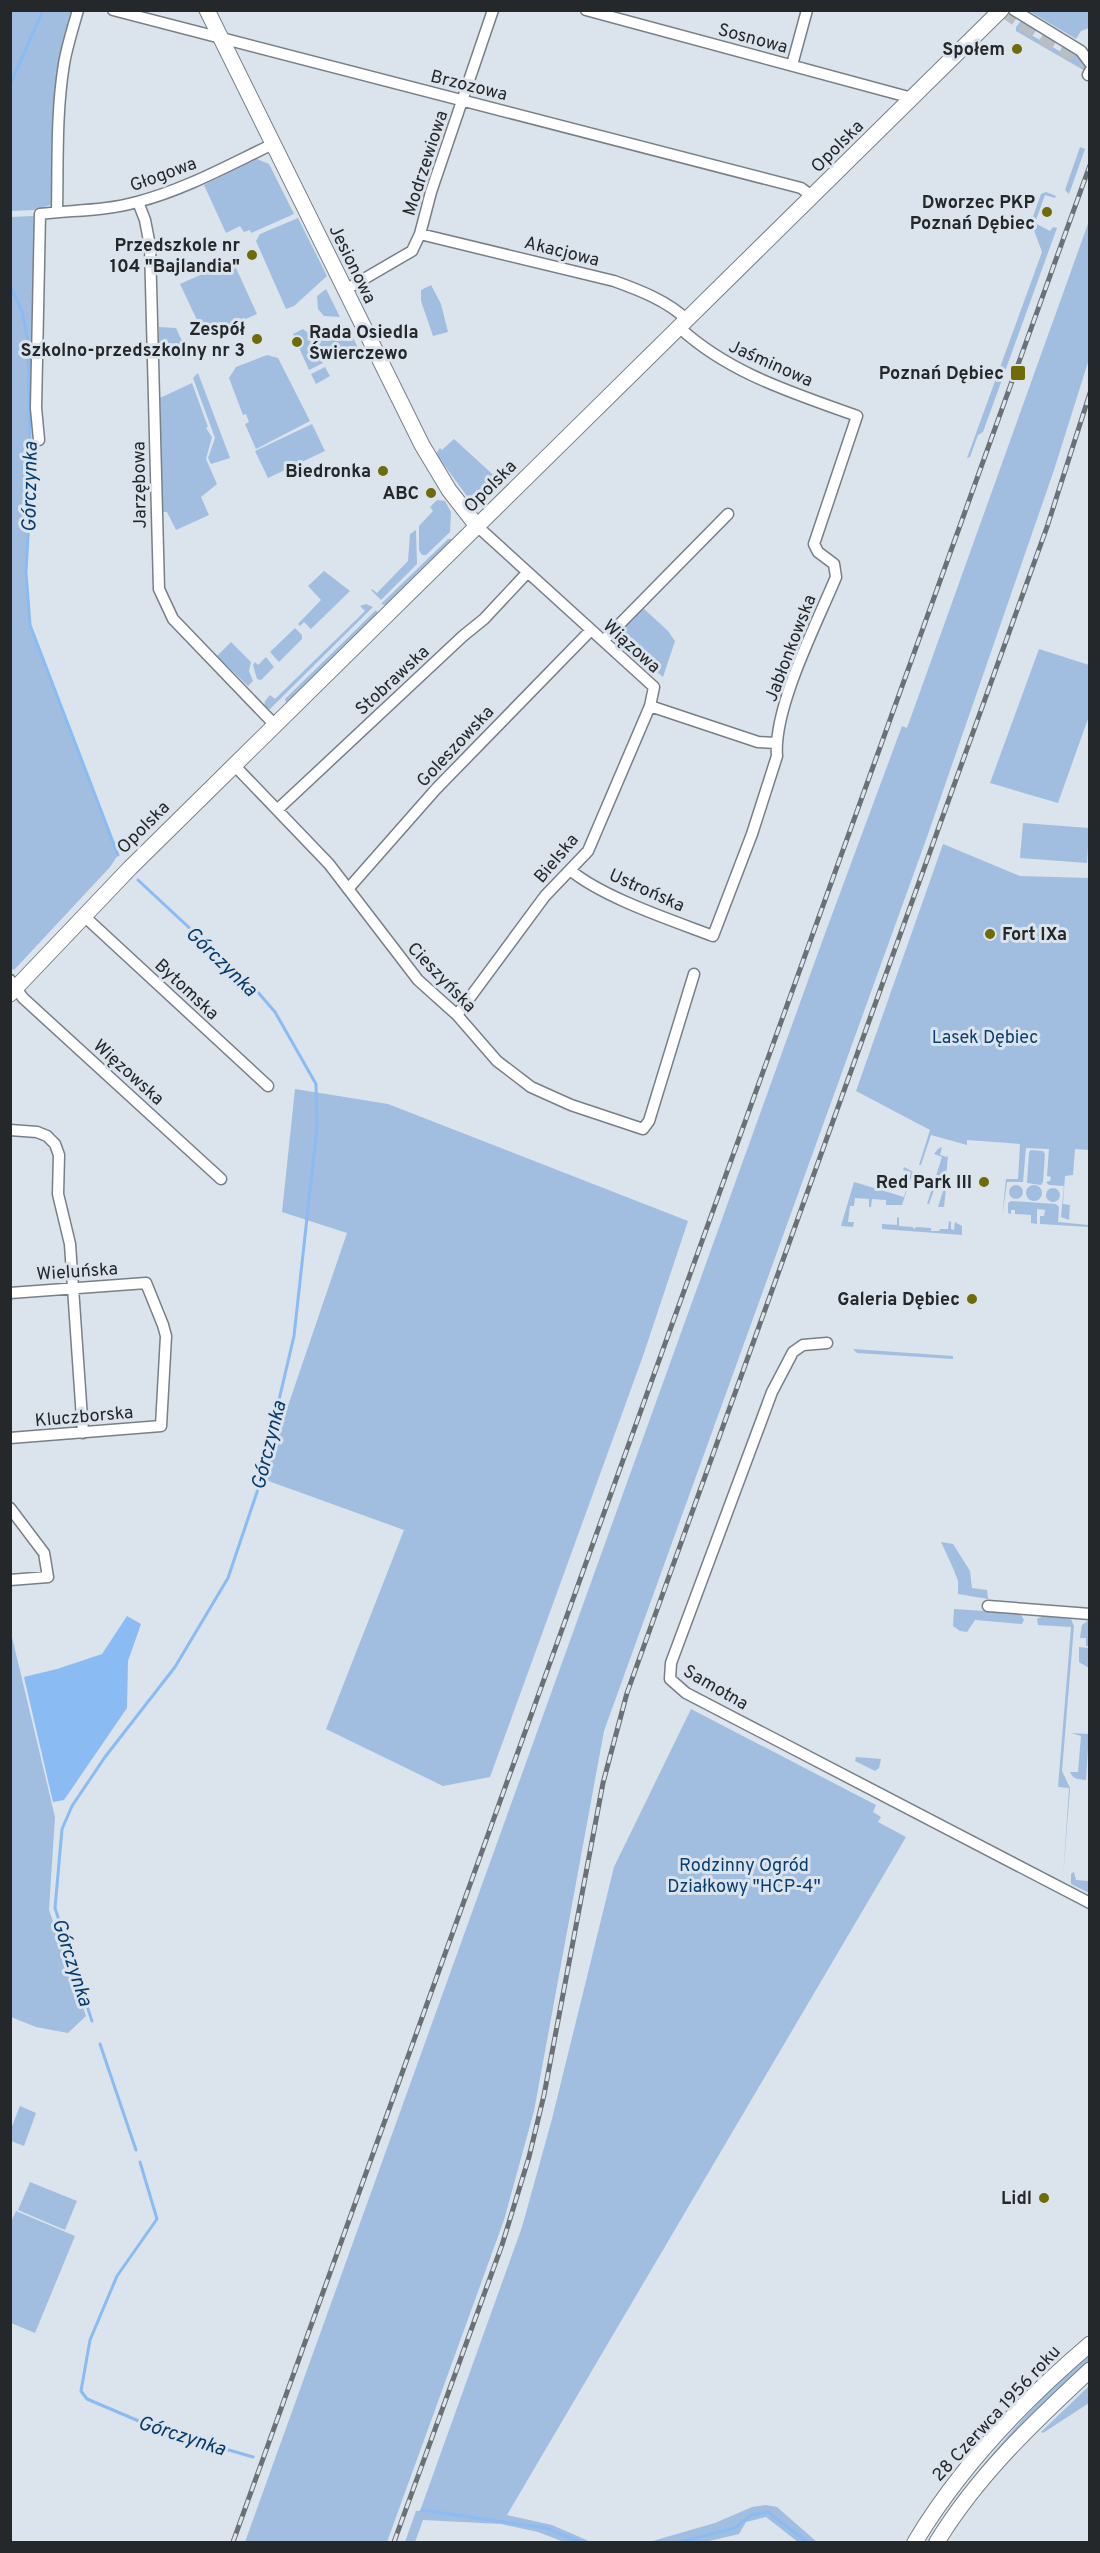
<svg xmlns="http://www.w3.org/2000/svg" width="1100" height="2553" viewBox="0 0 1100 2553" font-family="Overpass,sans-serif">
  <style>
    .green { fill: #a1bee0 }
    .water { fill: #8abbf3 }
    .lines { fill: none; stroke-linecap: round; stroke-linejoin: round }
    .stream { stroke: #8abbf3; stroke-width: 3 }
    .secondary-tunnel { stroke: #b7bec5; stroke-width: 15; stroke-dasharray: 15 8; stroke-linecap: butt }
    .street-casing { stroke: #787f87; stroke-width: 13 }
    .secondary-casing { stroke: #787f87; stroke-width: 17 }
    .street { stroke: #fff; stroke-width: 10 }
    .secondary { stroke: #fff; stroke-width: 15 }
    .rail-casing { stroke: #6b7076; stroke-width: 5 }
    .rail { stroke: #dbe3ec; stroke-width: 3; stroke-dasharray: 9; stroke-linecap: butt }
    .poi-dot { fill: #6e6b08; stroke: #dbe3ec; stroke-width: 2 }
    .labels { text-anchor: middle; stroke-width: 6; stroke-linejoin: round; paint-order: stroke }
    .street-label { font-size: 18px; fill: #25282b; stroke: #dbe3ec }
    .poi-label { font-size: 18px; font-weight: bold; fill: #25282b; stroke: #dbe3ec; text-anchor: end }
    .park-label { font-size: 18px; fill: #093e70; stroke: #dbe3ec }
    .water-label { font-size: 20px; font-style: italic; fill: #063c6d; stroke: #dbe3ec }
  </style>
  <rect width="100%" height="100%" fill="#dbe3ec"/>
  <path class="green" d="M10 11H75L53 204 35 210 11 211Z
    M1029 11H1089V28L1081 31 1076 39Z
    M1022 20 1026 25 1024 31 1070 57 1076 53 1084 61 1085 71 1016 31V27Z
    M1080 147 1085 149 1069 194 1065 190Z
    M257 159 269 164 294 214 251 233 250 230 244 232 240 226 226 233 204 185Z
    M1046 192 1056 196 1055 198 1045 195 1035 223 1050 231 1053 227 1057 228 983 432 978 435 970 457 967 458 1042 252 1031 222 1041 194Z
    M33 216 35 218 32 406 29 424 31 484 26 572 30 625 118 855 110 867 14 970 10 967V217Z
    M298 218 327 276 294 306 286 309 256 241 260 234Z
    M1089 221V359L1054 470 927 837 604 1731 534 2111 504 2220 387 2542H245L823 939 902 726 907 728Z
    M227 263 231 270 236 268 257 314 205 337 180 284Z
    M431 285 441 304 448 332 433 336 421 301V290Z
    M326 289 340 317 324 316 318 309 317 296Z
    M347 325 359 350 323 357 310 332Z
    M159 327 176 328 189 356 179 359 175 350H159Z
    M303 329 308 333 323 363 309 370 293 334Z
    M267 355 278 358 310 421 256 449 245 424 249 422 246 414 243 415 229 378 236 367Z
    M325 367 330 376 316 384 311 374Z
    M198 373 230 458 211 464 208 458 215 438 193 378Z
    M192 383 208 427 206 428 212 437 206 459 217 484 201 497 209 515 176 530 167 512H163L160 398Z
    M312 424 325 451 268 478 255 451Z
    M454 439 501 482 475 507 436 454 440 448 442 450Z
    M437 500 445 501 451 512 450 532 426 555H422L419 550V526L433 511 430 507Z
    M416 530 417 564 381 600 371 590 372 589 377 593 408 561 410 534Z
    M448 539H453L388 606 381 604Z
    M324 571 350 591 311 629 304 622 300 626 298 624 321 600 308 586Z
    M366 604 373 607 270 709 264 708 265 701 270 695 275 699 365 611 360 606Z
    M643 608 668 631 675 641 663 677 619 641 620 631Z
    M376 610 378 613 287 704 285 699Z
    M295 628 302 635V639L279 662 270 652Z
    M231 642 251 662 249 671 253 681 248 686 217 656Z
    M1039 649 1089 665V716L1058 803 990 783Z
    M266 657 274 667 261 680 257 679 253 665 255 662 258 665Z
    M1023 823 1089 828 1087 863 1020 858Z
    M943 844 1020 876 1089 878V1150L1075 1149 1073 1175 1065 1176 1063 1204 1070 1205 1069 1220 1061 1217 1064 1186 1049 1185 1046 1182 1050 1181 1051 1177 1047 1176 1049 1149 1026 1148 1023 1182H1007L1002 1218 1006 1179H1018L1020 1144 967 1140V1145L931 1135 921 1165H919L930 1130 856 1091Z
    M295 1089 388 1104 688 1221 643 1356 490 1777 443 1786 326 1729 404 1530 263 1479 347 1233 282 1212Z
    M942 1147 940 1155 947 1157 948 1155 946 1177 951 1178 950 1189H946L944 1207H938L947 1178 939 1176 929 1204H927L942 1157 934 1154 938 1149Z
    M1031 1150 1043 1151 1045 1154 1043 1182 1041 1185 1027 1183 1029 1152Z
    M904 1167 913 1172 902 1205H886V1200L872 1199 871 1207H869V1199L855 1198 854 1206H850L848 1222H854L853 1227 841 1226 854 1182 904 1197 911 1172 903 1170Z
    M1026 1193a8 8 0 1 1 16 0a8 8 0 1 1-16 0Z
    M1009 1192a7 7 0 1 1 14 0a7 7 0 1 1-14 0Z
    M1046 1195a7 7 0 1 1 14 0a7 7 0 1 1-14 0Z
    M1011 1201 1056 1204 1059 1207 1058 1222 1089 1225V1227L1040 1224V1216H1044L1045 1210 1037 1209V1224L1031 1223V1215L1015 1214V1210H1011V1214L1008 1213V1203Z
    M897 1217 899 1218V1226L913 1227V1229L917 1227 931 1228V1231H939L940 1229H948L949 1221 951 1222V1229L954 1230 955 1222 962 1226V1235L882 1229V1224L897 1225Z
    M853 1349 953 1356V1359L857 1353Z
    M941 1542 953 1544 970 1571 972 1588 987 1590 988 1599 958 1594V1581L953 1568Z
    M954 1609 1014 1613 1021 1615 1024 1620 1022 1624 975 1620 967 1632 960 1631 953 1626Z
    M1043 1616 1071 1619 1074 1626 1062 1771 1070 1788 1063 1879 1069 1788 1058 1787 1071 1627 1038 1625 1037 1619Z
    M1089 1620V1646H1086V1638H1080L1082 1625Z
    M10 1629 55 1817 49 1910 86 2016 68 2033 36 2027 11 2017Z
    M1079 1647 1089 1648V1668L1079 1662Z
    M691 1709 876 1805 873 1812 881 1817 878 1822 906 1837 507 2515 552 2525 591 2542H564L538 2532 501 2524 423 2520 415 2542H405L416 2511H420L522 2227 552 2119 614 1867Z
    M1071 1733 1089 1734 1086 1780C1079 1779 1073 1780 1070 1772H1078L1081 1736Z
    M856 1757 881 1759 879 1768 875 1771 855 1761Z
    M1074 1872 1076 1880 1089 1881V1893L1071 1884V1874Z
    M20 2106 36 2113 24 2146 11 2141V2129Z
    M30 2182 77 2201 65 2230 18 2210Z
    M16 2211 75 2236 35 2333 11 2323 10 2224Z
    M1089 2351V2361L1033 2416 931 2542H927C972 2471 1029 2410 1089 2351Z
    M1089 2386V2403L1043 2433 1041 2432Z
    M766 2505 777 2507 817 2542H798L766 2517 746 2522 739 2534 705 2542H649L715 2523 752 2507Z"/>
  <path class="water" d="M127 1616 141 1624 128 1661 127 1708 64 1800 53 1802 24 1677 57 1669 102 1654Z"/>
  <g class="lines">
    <path class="stream" d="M10 85 43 10
      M10 286 22 311 28 340 31 484 26 572 30 625 118 855
      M92 2021 55 1908 62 1829 72 1806 105 1757 175 1667 228 1578 258 1489 294 1336 317 1127 316 1084 275 1012 256 990 138 880
      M100 2044 136 2150
      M140 2162 157 2219 117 2276 90 2340 81 2391 87 2399 160 2430 253 2457
      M422 2510 546 2528 580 2542
      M680 2542 735 2528 751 2515 768 2512 807 2542
      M1089 2542H1090"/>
    <path class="secondary-tunnel" d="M1004 10 1049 41 1090 63"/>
    <defs>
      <path id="street" d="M113 10 801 188 813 197
        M586 10 912 98
        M1014 10 1081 51 1090 63
        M792 65 807 10
        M1088 75 1090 71
        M138 202 145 220 150 246 159 589 173 619 275 725
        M57 212C58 163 56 113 64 64 67 46 73 28 78 10
        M420 234 614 281C639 290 668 301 687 320
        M345 290 412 251 420 234 431 192 493 10
        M39 440 36 408 40 214C73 210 105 211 137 202 184 190 229 165 273 144
        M604 640 728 514
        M650 706 758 742 776 743
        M234 765 329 864 418 980 457 1015 497 1061 531 1087 571 1105 643 1129 649 1121 694 974
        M277 810 463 636 484 619 527 573
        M570 870C604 898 671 920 713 936L752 834 777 756C773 708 817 623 836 577L834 564 818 552 814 544 857 416C794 393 730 374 680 328
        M348 889 436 789 591 630
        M84 916 268 1086
        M10 980 23 998 221 1179
        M457 1015 545 896 588 851 650 706 654 687 477 526
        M10 1130 37 1132 47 1136 55 1144 59 1155 58 1194 70 1244 83 1433
        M10 1293 146 1283 163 1325 166 1336 161 1426 10 1438
        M827 1343 803 1345 793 1352 772 1392 671 1663 670 1679 686 1693 1090 1903
        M10 1508 44 1553 48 1577 10 1580
        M988 1606 1090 1614"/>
      <path id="secondary" d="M207 10 422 445 449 490 477 526
        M10 994 130 868 1001 10
        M915 2542C960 2467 1023 2401 1090 2344
        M937 2542C977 2476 1034 2422 1090 2370"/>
    </defs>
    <use href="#street" class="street-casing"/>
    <use href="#secondary" class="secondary-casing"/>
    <use href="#street" class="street"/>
    <use href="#secondary" class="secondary"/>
    <defs>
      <path id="rail" d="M233 2542 1090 165
        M394 2542 502 2245 529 2157 544 2095 603 1783 627 1693 1047 527 1090 393"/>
    </defs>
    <use href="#rail" class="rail-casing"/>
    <use href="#rail" class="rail"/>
  </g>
  <g class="poi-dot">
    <circle cx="1017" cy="49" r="6"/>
    <circle cx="1047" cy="212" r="6"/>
    <circle cx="252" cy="255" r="6"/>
    <circle cx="257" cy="339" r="6"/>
    <circle cx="297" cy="342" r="6"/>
    <rect x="1010" y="365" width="16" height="16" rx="3"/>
    <circle cx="383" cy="471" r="6"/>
    <circle cx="431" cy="493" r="6"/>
    <circle cx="990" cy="934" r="6"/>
    <circle cx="984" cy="1182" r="6"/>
    <circle cx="972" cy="1299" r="6"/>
    <circle cx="1044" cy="2198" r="6"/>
  </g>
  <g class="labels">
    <g class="street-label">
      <text transform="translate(753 38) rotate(15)" y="6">Sosnowa</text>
      <text transform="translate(469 85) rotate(14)" y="6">Brzozowa</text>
      <text transform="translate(837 146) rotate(-45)" y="6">Opolska</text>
      <text transform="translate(425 163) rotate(-72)" y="6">Modrzewiowa</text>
      <text transform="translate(163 174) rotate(-20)" y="6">Głogowa</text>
      <text transform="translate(562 251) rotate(14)" y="6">Akacjowa</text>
      <text transform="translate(353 264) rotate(64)" y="6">Jesionowa</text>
      <text transform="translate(771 363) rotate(24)" y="6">Jaśminowa</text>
      <text transform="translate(139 485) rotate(-91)" y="6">Jarzębowa</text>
      <text transform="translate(490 486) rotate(-45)" y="6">Opolska</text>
      <text transform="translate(632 646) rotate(42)" y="6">Wiązowa</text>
      <text transform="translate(790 648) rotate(-69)" y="6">Jabłonkowska</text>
      <text transform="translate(392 680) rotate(-43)" y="6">Stobrawska</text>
      <text transform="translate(455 746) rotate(-47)" y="6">Goleszowska</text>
      <text transform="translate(143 827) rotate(-45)" y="6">Opolska</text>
      <text transform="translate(556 858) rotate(-50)" y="6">Bielska</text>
      <text transform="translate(647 890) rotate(24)" y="6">Ustrońska</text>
      <text transform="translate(442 977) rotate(46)" y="6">Cieszyńska</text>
      <text transform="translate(187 989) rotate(43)" y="6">Bytomska</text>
      <text transform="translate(129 1072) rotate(42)" y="6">Więzowska</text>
      <text transform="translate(77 1271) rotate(-4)" y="6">Wieluńska</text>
      <text transform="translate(84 1416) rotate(-5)" y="6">Kluczborska</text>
      <text transform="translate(716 1687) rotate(30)" y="6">Samotna</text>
      <text transform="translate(996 2413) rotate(-47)" y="6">28 Czerwca 1956 roku</text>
    </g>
    <g class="poi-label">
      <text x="1005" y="55">Społem</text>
      <text x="1035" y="208">Dworzec PKP<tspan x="1035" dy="21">Poznań Dębiec</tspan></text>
      <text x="240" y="251">Przedszkole nr<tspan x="240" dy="21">104 "Bajlandia"</tspan></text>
      <text x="245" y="335">Zespół<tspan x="245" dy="21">Szkolno-przedszkolny nr 3</tspan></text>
      <text x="309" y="338" text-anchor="start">Rada Osiedla<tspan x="309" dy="21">Świerczewo</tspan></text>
      <text x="1004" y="379">Poznań Dębiec</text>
      <text x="371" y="477">Biedronka</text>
      <text x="419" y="499">ABC</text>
      <text x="1002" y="940" text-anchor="start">Fort IXa</text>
      <text x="972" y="1188">Red Park III</text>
      <text x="960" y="1305">Galeria Dębiec</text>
      <text x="1032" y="2204">Lidl</text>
    </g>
    <g class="park-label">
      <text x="985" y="1043">Lasek Dębiec</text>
      <text x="744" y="1871">Rodzinny Ogród<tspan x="744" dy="21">Działkowy "HCP-4"</tspan></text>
    </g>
    <g class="water-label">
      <text transform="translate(29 487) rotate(-89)" y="7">Górczynka</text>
      <text transform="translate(222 961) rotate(44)" y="7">Górczynka</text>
      <text transform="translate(268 1445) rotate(-76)" y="7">Górczynka</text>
      <text transform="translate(73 1962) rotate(72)" y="7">Górczynka</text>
      <text transform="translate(182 2435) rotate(18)" y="7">Górczynka</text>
    </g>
  </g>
  <rect width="1100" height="2553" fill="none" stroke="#25282b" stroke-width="24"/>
</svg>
